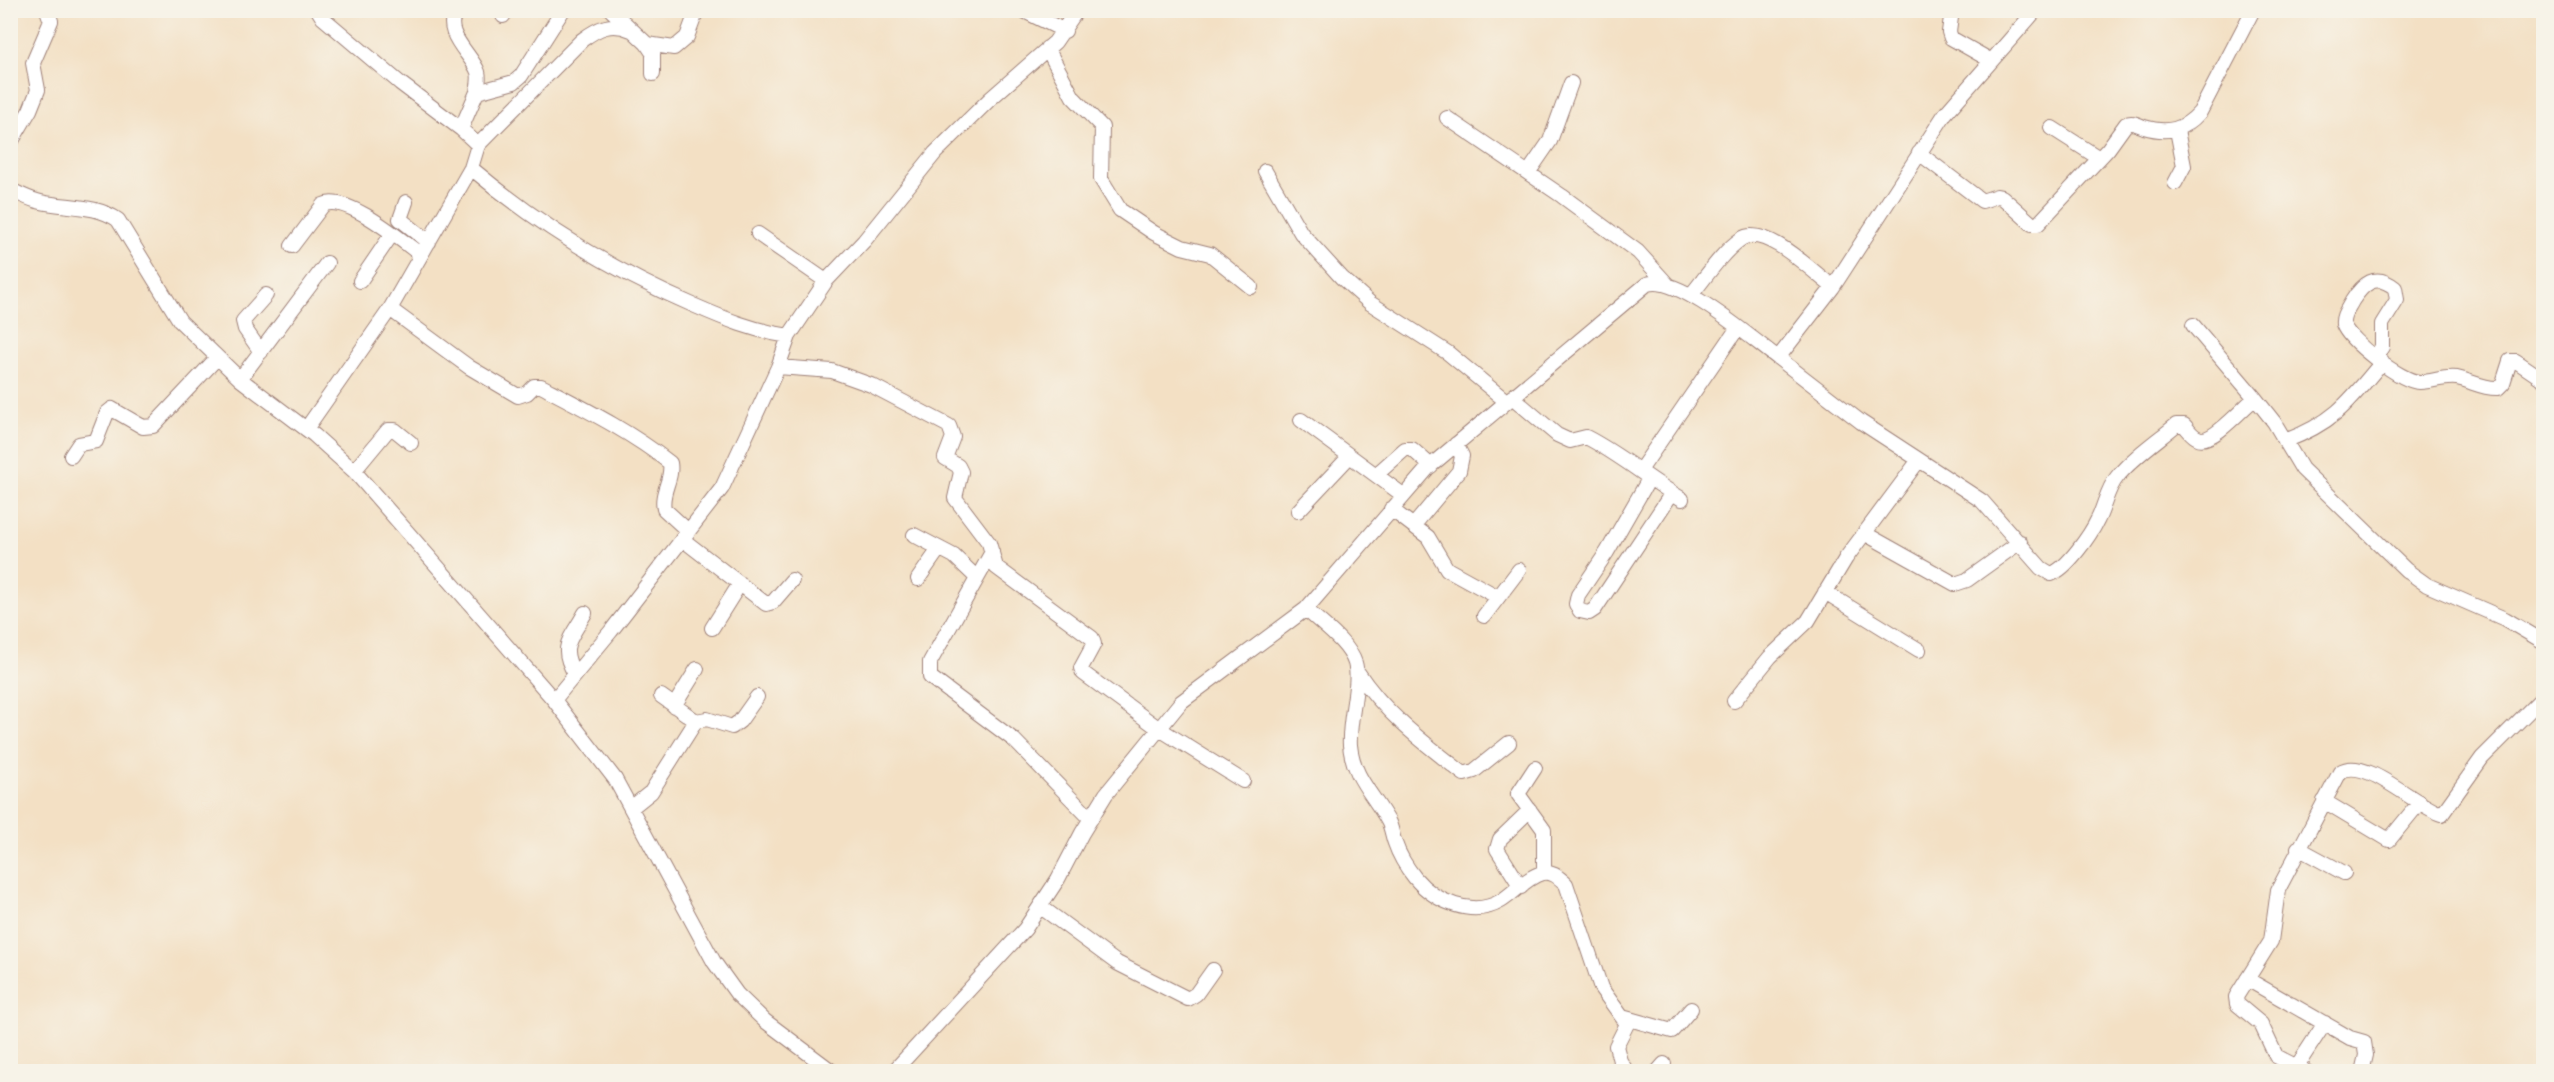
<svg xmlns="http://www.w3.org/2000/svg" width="2554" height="1082" viewBox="0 0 2554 1082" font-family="Dekko,sans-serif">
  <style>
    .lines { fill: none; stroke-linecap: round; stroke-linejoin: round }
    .minor-casing { stroke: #9e8078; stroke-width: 16 }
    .minor { stroke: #fff; stroke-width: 14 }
  </style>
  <rect width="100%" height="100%" fill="#f7f3e8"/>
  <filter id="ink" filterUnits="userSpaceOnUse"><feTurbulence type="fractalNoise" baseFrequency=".0167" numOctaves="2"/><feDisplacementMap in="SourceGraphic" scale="12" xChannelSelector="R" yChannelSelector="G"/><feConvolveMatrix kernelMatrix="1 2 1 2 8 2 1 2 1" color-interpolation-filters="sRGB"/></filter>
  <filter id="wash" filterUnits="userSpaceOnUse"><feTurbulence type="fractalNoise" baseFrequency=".008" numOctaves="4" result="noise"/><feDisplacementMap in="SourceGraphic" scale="24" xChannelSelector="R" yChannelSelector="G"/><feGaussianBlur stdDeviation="1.35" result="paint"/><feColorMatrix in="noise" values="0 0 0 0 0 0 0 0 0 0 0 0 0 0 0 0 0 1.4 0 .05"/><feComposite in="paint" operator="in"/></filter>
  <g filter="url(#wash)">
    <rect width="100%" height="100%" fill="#f3e0c4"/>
  </g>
  <g filter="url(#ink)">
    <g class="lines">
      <defs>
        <path id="minor" d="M318 10 323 18 400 83 461 129
          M457 10C440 32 472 54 478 72 480 79 478 85 477 92
          M611 10 647 44 674 48 687 37 697 10
          M1022 10 1065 31
          M1952 10 1949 32 1951 38 1990 60
          M503 16 507 10
          M647 44 653 53V74
          M1047 48 1073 97 1102 127 1101 179 1120 210 1154 233 1182 247 1210 254 1251 287
          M1447 118 1562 196 1638 252 1667 284
          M2052 128 2099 158
          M10 144 30 110 38 90 33 63 51 21 47 10
          M478 145 582 40C598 28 612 21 631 30
          M1919 153 1982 201 1997 196 2002 197 2032 224H2038L2108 149 2126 124C2133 121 2138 125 2144 127 2168 134 2184 130 2200 112L2253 10
          M471 168C539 225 611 270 693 305 725 319 754 331 789 336
          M1265 171 1301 233 1342 278 1370 303 1448 353 1506 401
          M1528 173 1550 141 1571 83
          M2175 183 2184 166 2177 130
          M10 190C20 194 31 200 41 202 67 208 95 204 118 220L180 321 240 379 314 435 354 471 554 700 615 779 714 962 737 994 765 1021 833 1072
          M406 202 400 219 429 242
          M758 234 826 281
          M292 246 323 205C346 193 402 241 421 255
          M360 281 392 234
          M1691 295C1706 277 1722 252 1741 239 1765 223 1814 273 1833 287
          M390 309 469 367 518 396 527 393 534 386H541C585 409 631 432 670 463 673 480 660 492 664 509L688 531
          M2193 325 2255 398
          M261 352 245 329 243 321 266 295
          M2375 357 2382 347V324L2397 300 2395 288C2375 272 2363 284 2352 301 2348 309 2342 315 2343 324 2349 341 2401 382 2420 382 2433 382 2444 376 2457 378 2471 381 2484 389 2498 388L2503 383 2510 361H2516L2544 380
          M1778 358 1861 422 1982 501 2041 568 2051 574C2067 569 2091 534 2098 519 2105 505 2107 489 2117 477 2133 457 2157 441 2176 425H2184C2188 429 2192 436 2198 438 2211 445 2244 407 2255 398L2274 422 2302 469 2406 570 2427 585 2505 619 2544 642
          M778 367 832 371 871 385 949 426 953 437 945 458 958 466 961 472 955 498 989 543 996 567 1092 638 1094 644 1081 668 1083 673 1158 728 1243 781
          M240 379 327 263
          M1512 397 1557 435 1570 441 1586 437C1621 455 1648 479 1682 499
          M1301 420 1403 495
          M306 429 390 309 471 168 478 145 461 129 477 92 514 82 521 76 563 10
          M2285 441C2335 422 2349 402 2382 362
          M71 456 79 444 96 441 107 413 112 409 143 427 153 426 217 358
          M1641 469 1737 329
          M354 471 388 430H395L411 443
          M1377 474 1405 449H1412L1431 466
          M1649 479 1607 552 1578 595 1576 604 1580 611 1589 613 1595 609 1672 493
          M1391 509 1428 537 1447 569 1498 597
          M1298 511 1349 457
          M1414 525 1459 471 1462 456 1456 444
          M1864 533 1955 584 1967 580 2020 542
          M914 535 954 556 977 578
          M682 539 766 604 773 602 792 580
          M992 552 930 662V677L1014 740 1091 819
          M918 579 939 549
          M1825 592 1919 650
          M1306 609C1321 624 1348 642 1355 663 1361 682 1348 721 1350 745 1353 777 1373 794 1388 821 1392 828 1392 836 1395 843 1399 855 1407 868 1415 878 1435 902 1473 918 1501 901 1514 893 1527 877 1542 873 1553 871 1559 878 1566 884L1601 988 1627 1024 1616 1046 1620 1061 1627 1072
          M1484 616 1519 570
          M712 628 739 585
          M1357 671C1385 714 1424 743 1464 774L1474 771 1509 743
          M575 674C558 646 571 639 585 613
          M661 696 696 721
          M554 700 611 631 722 488 778 367 789 336 826 281 864 241 935 153 990 99 1055 42 1077 10
          M1734 701 1770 657 1808 621 1846 558 1919 460
          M674 706 697 669
          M1535 768 1518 794 1544 830V872
          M2324 801 2389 840 2420 802
          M631 808 651 792 696 721 707 719 732 727 740 721 757 697
          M2298 848 2344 873
          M1521 887 1497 849 1500 839 1530 810
          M1041 907 1117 963 1188 999 1196 994 1213 970
          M2247 979 2350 1038 2364 1042 2366 1055 2362 1072
          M1622 1017 1672 1031 1691 1009
          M2297 1066 2325 1023
          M893 1072 1025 929 1058 879 1082 833 1106 794 1181 702 1306 609 1428 468 1647 284C1678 274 1752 339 1778 358L1833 287 1945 114 2036 10
          M1657 1072 1664 1064
          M2307 1072 2276 1056 2261 1024 2237 1004 2236 997 2271 941 2278 890 2340 772C2365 755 2416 807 2442 814L2482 758 2544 696"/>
      </defs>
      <use href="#minor" class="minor-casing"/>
      <use href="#minor" class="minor"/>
    </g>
  </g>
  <rect width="2554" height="1082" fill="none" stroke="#f7f3e8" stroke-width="36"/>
</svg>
